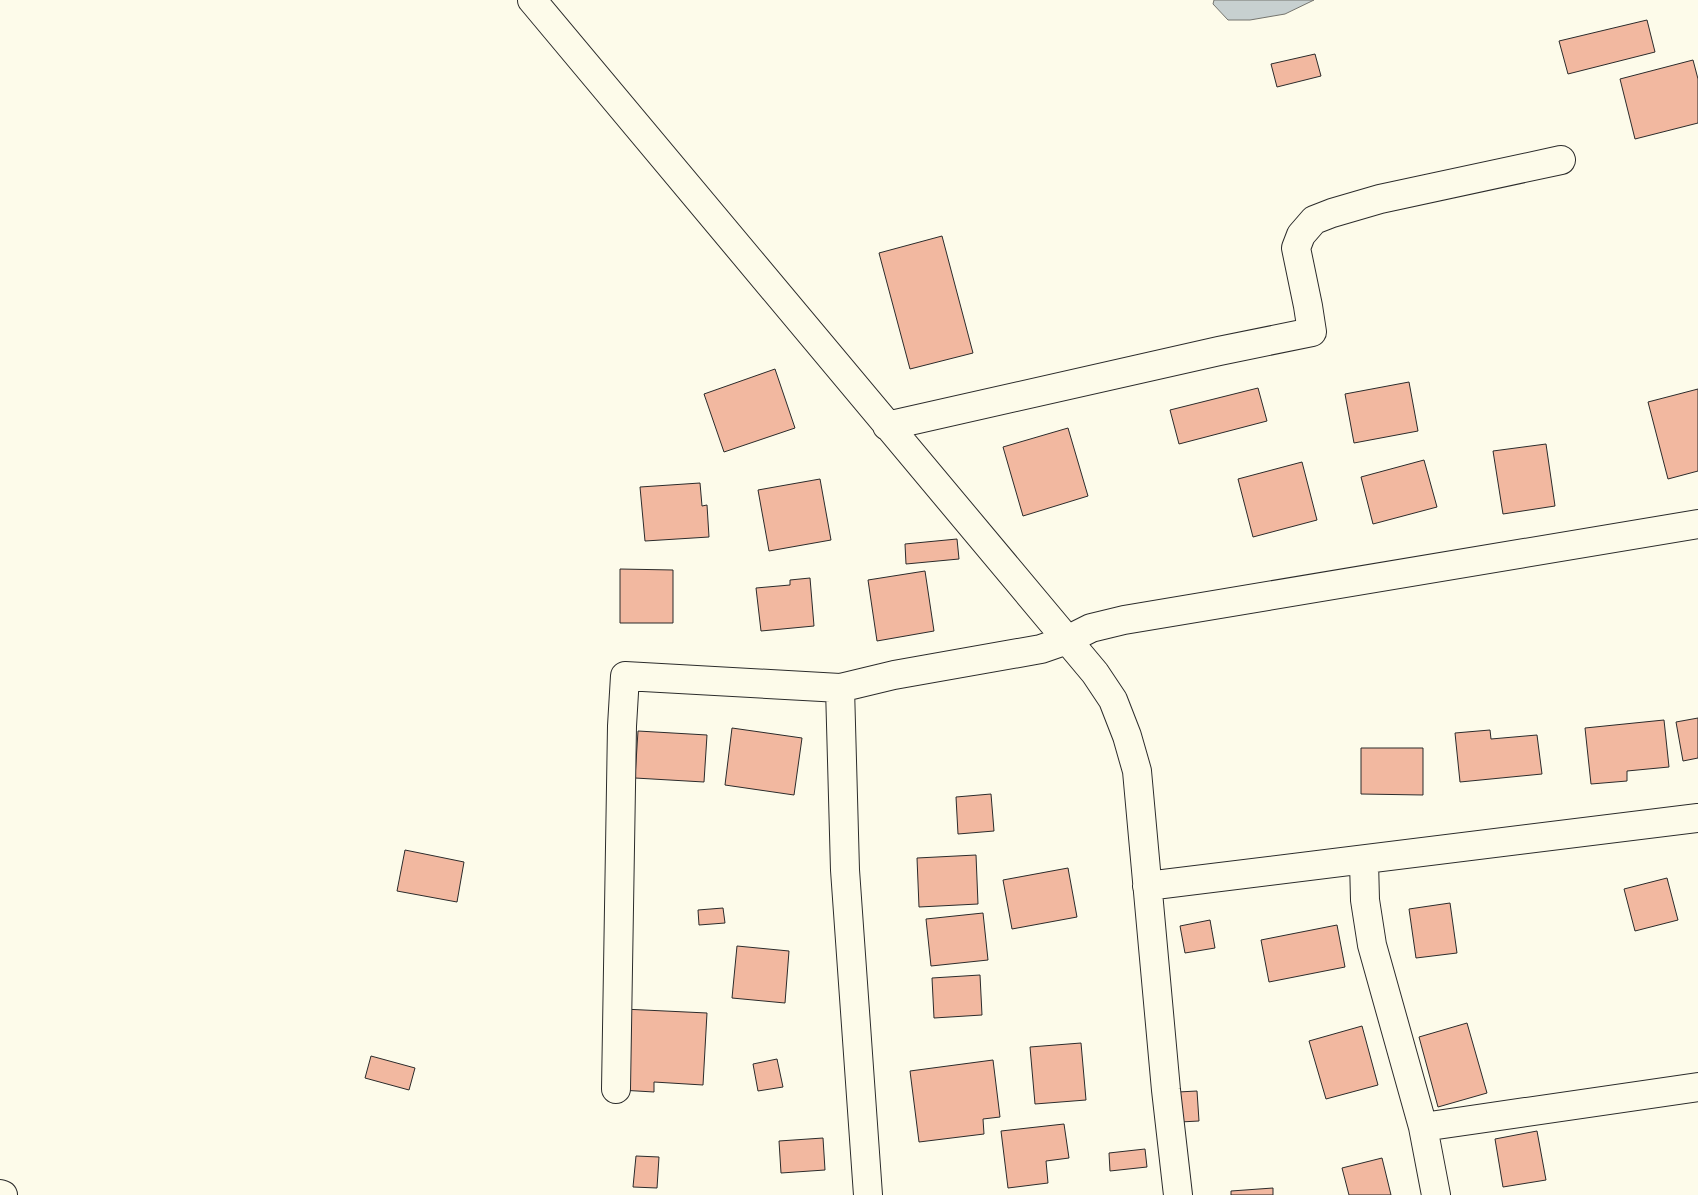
<svg xmlns="http://www.w3.org/2000/svg" width="1698" height="1195" viewBox="0 0 1698 1195" font-family="'Golos Text',sans-serif">
  <style>
    .water { fill: #c7d0d0; stroke: #74746e }
    .building { fill: #f2b8a0; stroke: #2b2b2b }
    .lines { fill: none; stroke-linecap: round; stroke-linejoin: round }
    .minor-casing { stroke: #2b2b2b; stroke-width: 30 }
    .minor { stroke: #fdfbea; stroke-width: 28 }
  </style>
  <rect width="100%" height="100%" fill="#fdfbea"/>
  <path class="water" d="M1214 0H1314L1285 14 1250 20H1228L1213 4Z"/>
  <path class="building" d="M1647 20 1655 52 1568 74 1559 41Z
    M1315 54 1321 76 1277 87 1271 64Z
    M1693 60 1698 79V123L1635 139 1620 79Z
    M942 236 973 353 910 369 879 253Z
    M775 369 795 428 724 452 704 394Z
    M1409 382 1418 431 1354 443 1345 394Z
    M1258 388 1267 421 1179 444 1170 410Z
    M1698 389V471L1668 479 1648 402Z
    M1068 428 1088 496 1023 516 1003 447Z
    M1546 444 1555 506 1503 514 1493 451Z
    M1424 460 1437 507 1373 524 1361 477Z
    M1302 462 1317 520 1253 537 1238 479Z
    M820 479 831 540 769 551 758 490Z
    M700 483 702 506 707 505 709 537 645 541 640 487Z
    M957 539 959 559 906 564 905 544Z
    M620 569 673 570V623H620Z
    M925 571 934 631 877 641 868 580Z
    M810 578 814 626 761 631 756 588 790 585V580Z
    M1698 718V758L1683 761 1676 722Z
    M1664 720 1669 767 1627 771V781L1591 784 1585 728Z
    M732 728 802 738 794 795 725 785Z
    M1490 730 1491 739 1537 735 1542 774 1460 782 1455 733Z
    M638 731 707 735 704 782 635 778Z
    M1361 748H1423V795L1361 794Z
    M991 794 994 831 958 834 956 797Z
    M405 850 464 862 457 902 397 891Z
    M976 855 978 904 919 907 917 858Z
    M1068 868 1077 917 1012 929 1003 880Z
    M1667 878 1678 920 1635 931 1624 889Z
    M1450 903 1457 953 1416 958 1409 909Z
    M723 908 725 923 699 925 698 910Z
    M983 913 988 960 931 966 926 919Z
    M1210 920 1215 948 1185 953 1180 926Z
    M1337 925 1345 967 1269 982 1261 940Z
    M737 946 789 951 785 1003 732 998Z
    M980 975 982 1015 934 1018 932 978Z
    M623 1009 707 1013 703 1085 654 1082V1092L620 1090Z
    M1467 1023 1487 1093 1438 1107 1419 1037Z
    M1362 1026 1378 1085 1326 1099 1309 1041Z
    M1081 1043 1086 1100 1035 1104 1030 1047Z
    M371 1056 415 1068 409 1090 365 1078Z
    M777 1059 783 1087 758 1091 753 1064Z
    M993 1060 1000 1117 983 1119 984 1134 919 1142 910 1071Z
    M1197 1091 1199 1121 1180 1122 1178 1092Z
    M1064 1124 1069 1158 1046 1161 1048 1183 1008 1188 1001 1131Z
    M1537 1131 1546 1180 1503 1187 1495 1139Z
    M823 1138 825 1170 781 1173 779 1141Z
    M1145 1149 1147 1167 1110 1171 1109 1153Z
    M636 1156 659 1157 657 1188 633 1187Z
    M1382 1158 1391 1195H1349L1342 1168Z
    M1273 1188V1195H1231V1191Z"/>
  <g class="lines">
    <defs>
      <path id="minor" d="M532 0 1095 673 1113 700 1127 736 1137 771 1166 1090 1178 1195
        M887 426 1219 351 1312 332 1308 306 1296 248 1301 235 1314 220 1332 213 1380 199 1561 160
        M840 688 845 870 868 1195
        M1364 861 1365 900 1372 945 1423 1127 1436 1195
        M1147 886 1698 818
        M616 1089 622 726 625 676 840 688 894 675 1041 649 1067 640 1091 628 1124 620 1698 524
        M1423 1127 1698 1087
        M0 1194 3 1195"/>
    </defs>
    <use href="#minor" class="minor-casing"/>
    <use href="#minor" class="minor"/>
  </g>
</svg>
